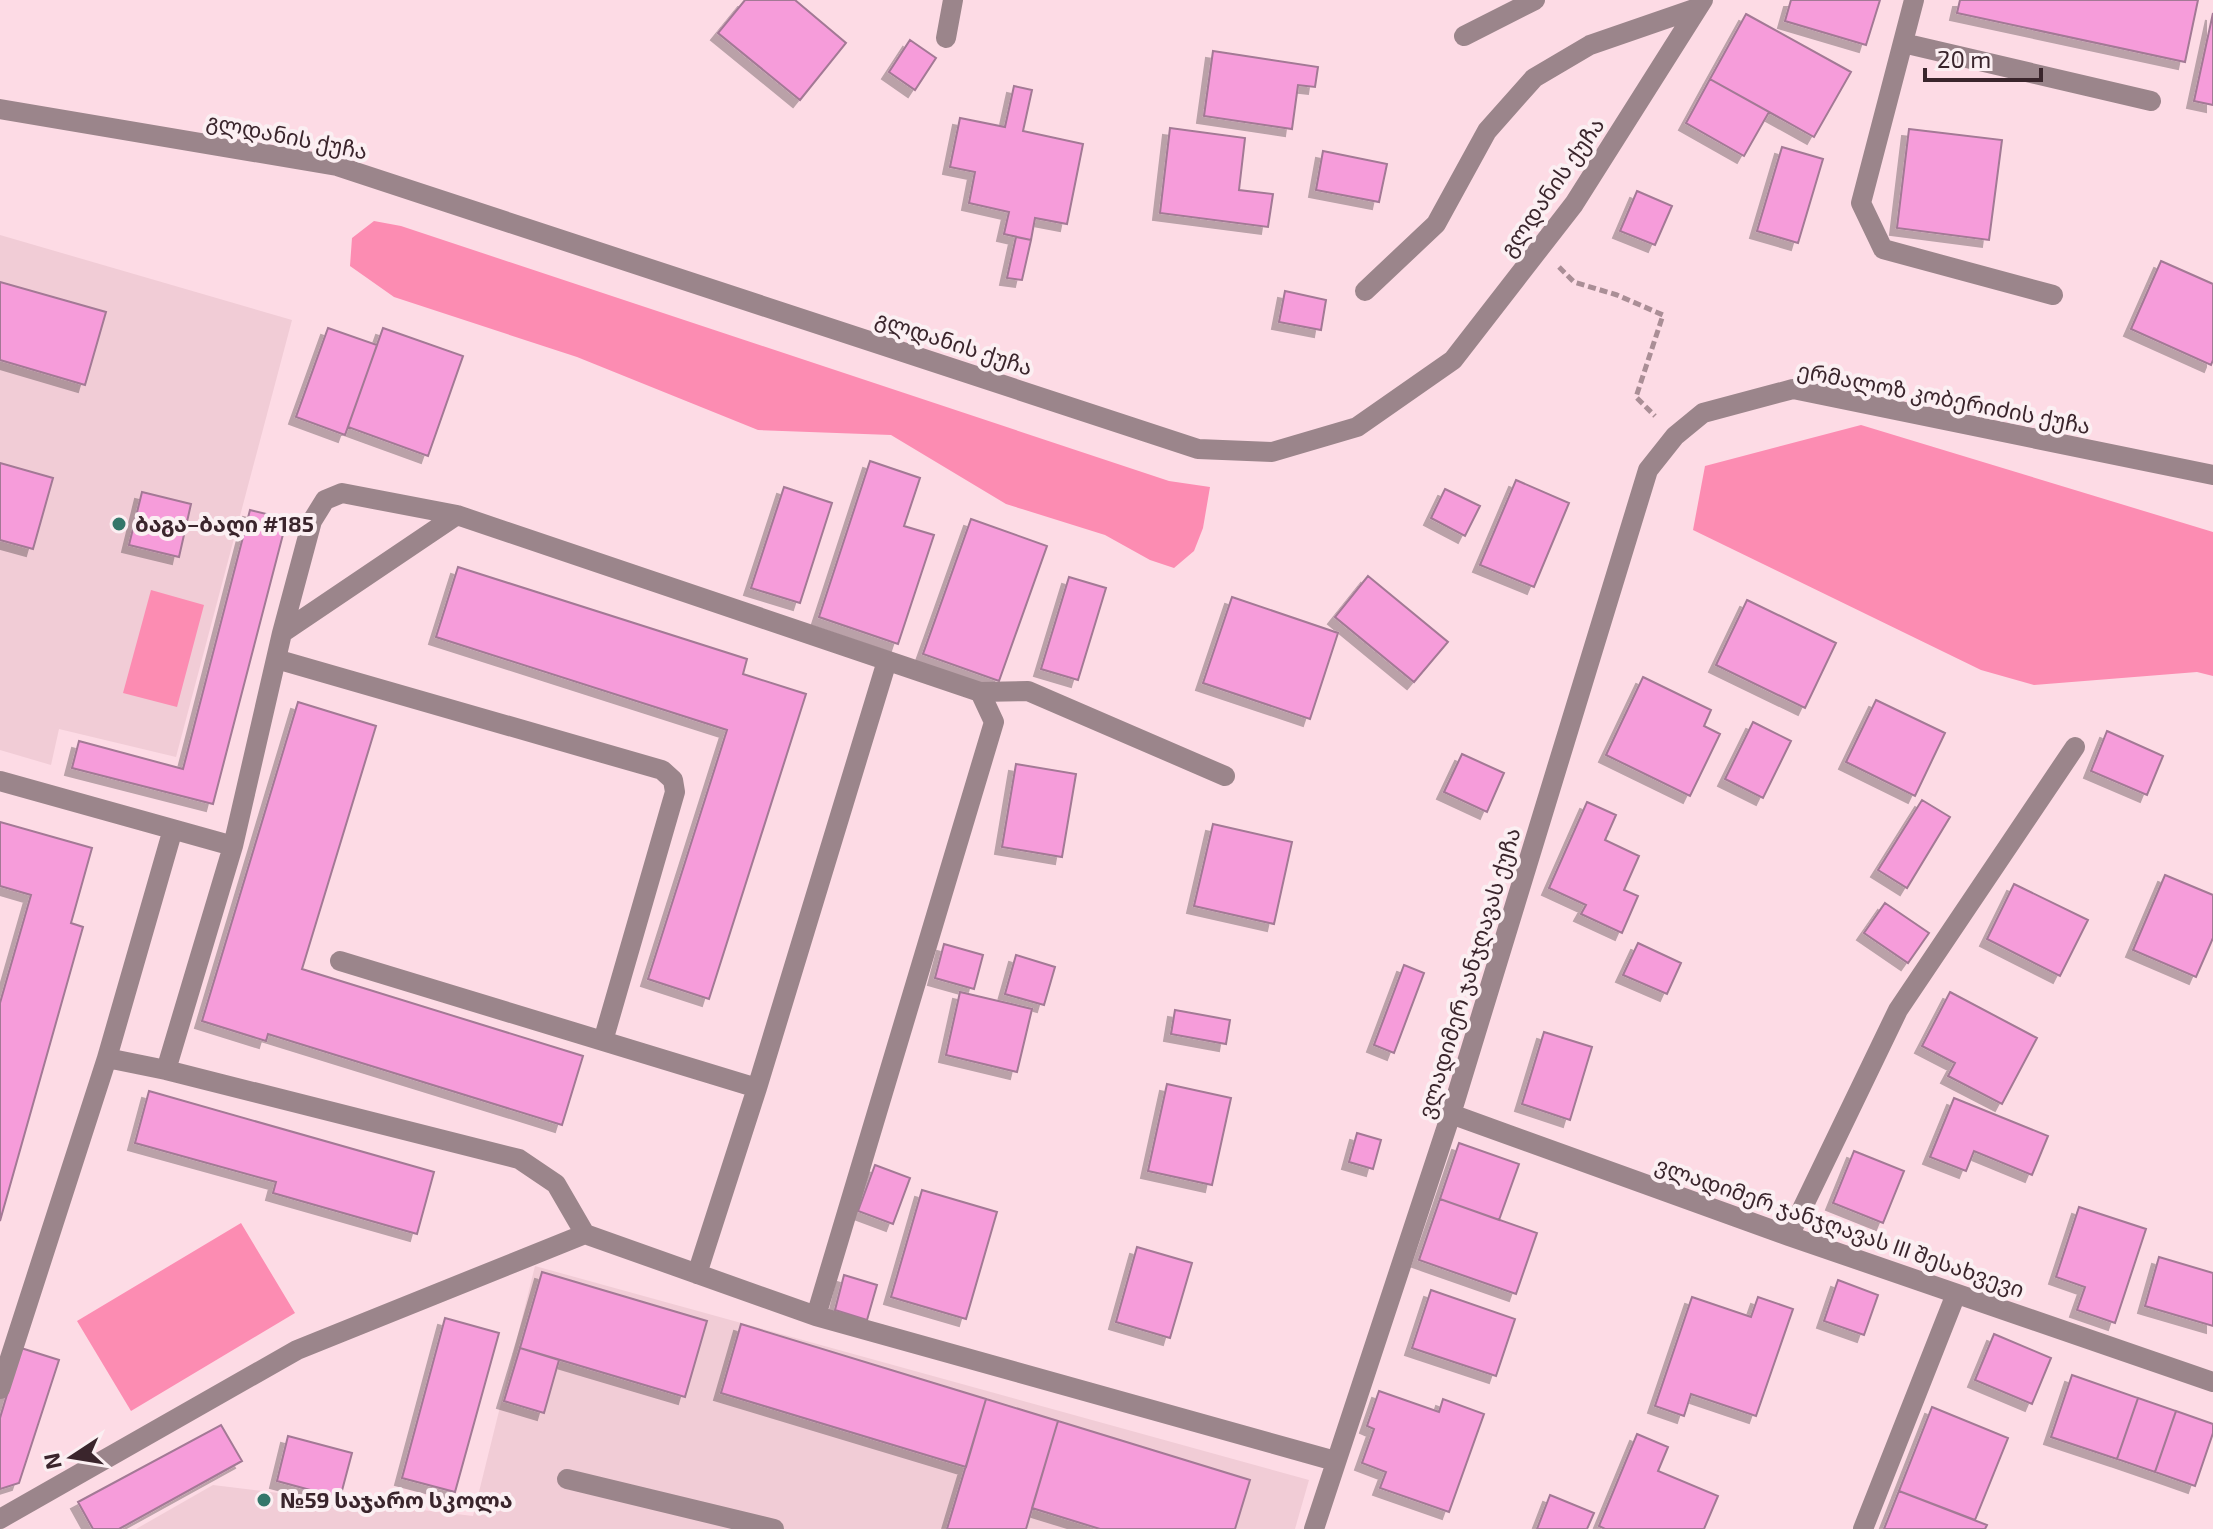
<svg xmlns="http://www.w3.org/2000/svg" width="2213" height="1529" viewBox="0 0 2213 1529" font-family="'Exo 2','Noto Sans Georgian',sans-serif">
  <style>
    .built { fill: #f1ccd6 }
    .green { fill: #fc8cb2 }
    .building { fill: #f69cda; stroke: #a37995; stroke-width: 2; filter: url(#shadow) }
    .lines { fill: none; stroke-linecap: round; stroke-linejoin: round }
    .path { stroke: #aa8e96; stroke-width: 5; stroke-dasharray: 8 4; stroke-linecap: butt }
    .minor { stroke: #9b858b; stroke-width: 20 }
    .poi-dot { fill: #33776a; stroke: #fbeff2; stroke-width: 3 }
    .labels { text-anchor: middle; stroke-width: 8; stroke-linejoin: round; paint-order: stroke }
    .street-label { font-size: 22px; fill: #3a252c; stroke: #fbeff2 }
    .poi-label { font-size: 22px; font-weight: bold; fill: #3a252c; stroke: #fbeff2; text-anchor: start }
  </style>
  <defs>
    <filter id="shadow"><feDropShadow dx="-7" dy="7" stdDeviation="0" flood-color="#0004"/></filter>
  </defs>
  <rect width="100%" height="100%" fill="#fddbe5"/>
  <path class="built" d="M0 235 292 320 176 757 59 729 51 765 0 750Z
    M535 1266 1309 1480 1295 1529H136L213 1485 473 1516Z"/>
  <path class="green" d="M374 221 401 226 1169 481 1210 487 1203 528 1194 551 1174 568 1150 560 1105 535 1006 504 891 435 758 430 577 357 394 297 350 266 352 238Z
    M1861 425 2213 532V676L2197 672 2034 685 1981 670 1693 530 1705 466Z
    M151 590 204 605 177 707 123 693Z
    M241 1223 295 1313 131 1411 77 1321Z"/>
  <path class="building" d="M745 0H795L846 43 800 100 718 33Z
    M1791 0H1880L1866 45 1785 21Z
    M1960 0H2198L2185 62 1957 13Z
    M2213 13V105L2194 101Z
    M1746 14 1851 72 1814 137 1710 79Z
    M910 40 936 58 915 90 889 72Z
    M1213 51 1318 67 1315 87 1298 85 1292 129 1204 116Z
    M1710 79 1769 112 1744 156 1686 123Z
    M1014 86 1032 90 1023 131 1083 144 1067 224 1035 218 1031 240 1004 234 1009 212 969 203 975 172 950 167 960 118 1005 127Z
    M1170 128 1245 138 1239 190 1273 194 1268 227 1160 213Z
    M1909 129 2002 140 1989 240 1897 228Z
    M1782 147 1823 159 1798 243 1757 231Z
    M1323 151 1387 164 1379 202 1316 190Z
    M1637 191 1672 206 1655 245 1620 231Z
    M1016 237 1031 240 1022 280 1007 278Z
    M2161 261 2213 284V360L2211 365 2131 329Z
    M0 282 106 312 85 385 0 360Z
    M1285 291 1326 300 1321 330 1279 322Z
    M328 328 377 345 345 435 296 417Z
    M383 328 463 356 428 456 348 427Z
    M870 461 920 478 904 526 934 535 898 644 819 617Z
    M0 463 53 478 33 549 0 540Z
    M1516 480 1569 503 1534 587 1480 565Z
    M784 487 832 503 800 603 751 588Z
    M1445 489 1480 506 1465 536 1431 518Z
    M142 492 191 504 179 557 129 545Z
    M250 510 287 519 213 804 72 768 79 741 183 769Z
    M971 519 1047 546 999 681 923 654Z
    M458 567 747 659 743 674 806 694 709 999 648 979 727 730 436 637Z
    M1368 576 1448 642 1414 682 1335 617Z
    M1069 577 1106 588 1078 680 1041 669Z
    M1232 597 1338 633 1310 719 1203 683Z
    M1747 600 1836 643 1805 708 1716 665Z
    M1643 677 1711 710 1704 726 1720 734 1690 796 1606 755Z
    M1876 700 1945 733 1915 796 1846 762Z
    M298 702 376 726 302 969 583 1056 562 1125 268 1034 266 1041 202 1021Z
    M1753 722 1791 741 1763 798 1725 779Z
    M2107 731 2163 756 2147 795 2091 771Z
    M1462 754 1504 773 1487 812 1444 792Z
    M1016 764 1076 774 1062 857 1002 847Z
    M1922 800 1950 817 1907 888 1878 870Z
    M1587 802 1616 815 1605 840 1639 856 1624 890 1638 896 1622 933 1581 914 1586 905 1549 888Z
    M0 822 92 848 71 923 83 927 0 1221V1003L31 895 0 886Z
    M1213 824 1292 842 1274 924 1194 906Z
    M2165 875 2213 895V938L2196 977 2133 950Z
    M2014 884 2088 920 2060 976 1987 939Z
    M1885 903 1929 933 1908 963 1864 933Z
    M1638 943 1681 963 1667 994 1623 975Z
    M944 944 983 955 974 989 935 978Z
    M1016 955 1055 967 1044 1005 1005 994Z
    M1404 965 1424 973 1394 1053 1374 1045Z
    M960 992 1032 1009 1017 1072 946 1055Z
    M1950 992 2037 1038 2002 1104 1948 1076 1955 1063 1922 1046Z
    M1175 1010 1230 1020 1226 1044 1171 1034Z
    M1544 1032 1592 1047 1570 1120 1522 1104Z
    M1167 1084 1231 1098 1212 1185 1148 1171Z
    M149 1091 434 1172 417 1234 273 1193 276 1182 135 1143Z
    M1954 1098 2048 1136 2032 1175 1974 1151 1966 1171 1930 1157Z
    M1357 1133 1381 1140 1373 1169 1349 1162Z
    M1459 1143 1519 1164 1499 1220 1440 1199Z
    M1854 1151 1904 1171 1883 1223 1833 1203Z
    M875 1165 910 1178 893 1224 858 1211Z
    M922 1190 997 1212 966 1319 891 1297Z
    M1440 1199 1537 1233 1516 1294 1419 1260Z
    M2079 1207 2146 1229 2115 1323 2077 1310 2085 1287 2056 1277Z
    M1137 1247 1192 1263 1170 1338 1116 1322Z
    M2159 1257 2213 1273V1326L2145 1306Z
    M542 1272 707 1321 685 1397 520 1348Z
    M844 1275 877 1285 867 1320 835 1310Z
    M1838 1280 1878 1295 1864 1335 1824 1321Z
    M1431 1290 1515 1319 1496 1376 1412 1348Z
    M1692 1297 1751 1317 1758 1297 1793 1309 1756 1416 1691 1394 1684 1416 1655 1406Z
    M445 1318 499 1333 455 1492 402 1478Z
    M741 1324 986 1399 966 1467 721 1393Z
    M1994 1334 2051 1358 2032 1404 1975 1380Z
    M21 1348 59 1360 19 1483 0 1489V1418Z
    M520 1348 559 1360 544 1413 504 1401Z
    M2072 1375 2138 1398 2117 1459 2051 1437Z
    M1379 1391 1439 1412 1443 1399 1484 1414 1449 1512 1380 1488 1386 1472 1362 1463 1374 1429 1367 1426Z
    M2138 1398 2176 1411 2155 1472 2117 1459Z
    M986 1399 1058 1421 1026 1529H947Z
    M1932 1407 2008 1438 1975 1520 1899 1491Z
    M2176 1411 2213 1424V1433L2195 1486 2155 1472Z
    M1058 1421 1250 1480 1235 1529H1100L1032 1508Z
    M221 1425 242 1461 119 1529H93L78 1502Z
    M1637 1434 1668 1447 1658 1471 1718 1496 1704 1529H1605L1599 1526Z
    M288 1436 352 1453 340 1498 277 1481Z
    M1899 1491 1987 1525 1985 1529H1884Z
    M1550 1495 1594 1513 1587 1529H1537Z"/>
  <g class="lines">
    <path class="path" d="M1559 267 1574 282 1617 295 1663 315 1636 397 1655 416"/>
    <path class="minor" d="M1914 0 1861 203 1883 249 2053 295
      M1464 36 1535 0
      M946 38 953 0
      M1903 43 2151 101
      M0 109 337 166 1198 449 1272 452 1357 427 1453 360 1574 204 1703 0
      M1365 291 1436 224 1487 131 1534 78 1590 45 1697 8
      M282 633 312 521 325 500 342 493 457 515
      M276 659 662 770 673 780 675 792 603 1041
      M980 692 1028 691 1225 776
      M0 781 233 846
      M340 961 757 1088
      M107 1058 173 829
      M166 1070 233 846 282 633 457 515 980 692 994 722 816 1316
      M1451 1114 1789 1236 2213 1382
      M1789 1236 1898 1010 2075 747
      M697 1274 757 1088 887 661
      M0 1389 107 1058 166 1070 519 1159 556 1184 585 1234 816 1316 1335 1461
      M567 1479 774 1529
      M0 1519 297 1350 585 1234
      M1314 1529 1451 1114 1648 470 1675 436 1703 413 1793 389 2213 475
      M1863 1529 1956 1294"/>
  </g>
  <g class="poi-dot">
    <circle cx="119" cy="524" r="8"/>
    <circle cx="264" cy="1500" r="8"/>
  </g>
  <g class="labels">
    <g class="street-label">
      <text transform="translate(287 136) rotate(11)" y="8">გლდანის ქუჩა</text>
      <text transform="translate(1552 187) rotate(-55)" y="8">გლდანის ქუჩა</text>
      <text transform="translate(954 343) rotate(18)" y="8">გლდანის ქუჩა</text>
      <text transform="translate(1944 398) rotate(11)" y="8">ერმალოზ კობერიძის ქუჩა</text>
      <text transform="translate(1469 973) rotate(-73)" y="8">ვლადიმერ ჯანჯღავას ქუჩა</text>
      <text transform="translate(1840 1227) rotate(19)" y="8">ვლადიმერ ჯანჯღავას III შესახვევი</text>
    </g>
    <g class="poi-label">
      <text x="135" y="532">ბაგა–ბაღი #185</text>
      <text x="280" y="1508">№59 საჯარო სკოლა</text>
    </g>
  </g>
  <g transform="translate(72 1457) rotate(258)" stroke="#fbeff2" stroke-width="6" paint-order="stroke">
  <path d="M0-6L14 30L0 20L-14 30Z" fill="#3a252c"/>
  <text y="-12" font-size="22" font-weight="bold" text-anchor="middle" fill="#3a252c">N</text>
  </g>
  <path d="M1925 68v12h116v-12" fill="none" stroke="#3a252c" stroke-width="4"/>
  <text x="1937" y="68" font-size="24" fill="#3a252c" stroke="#fbeff2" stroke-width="6" paint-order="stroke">20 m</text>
</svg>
